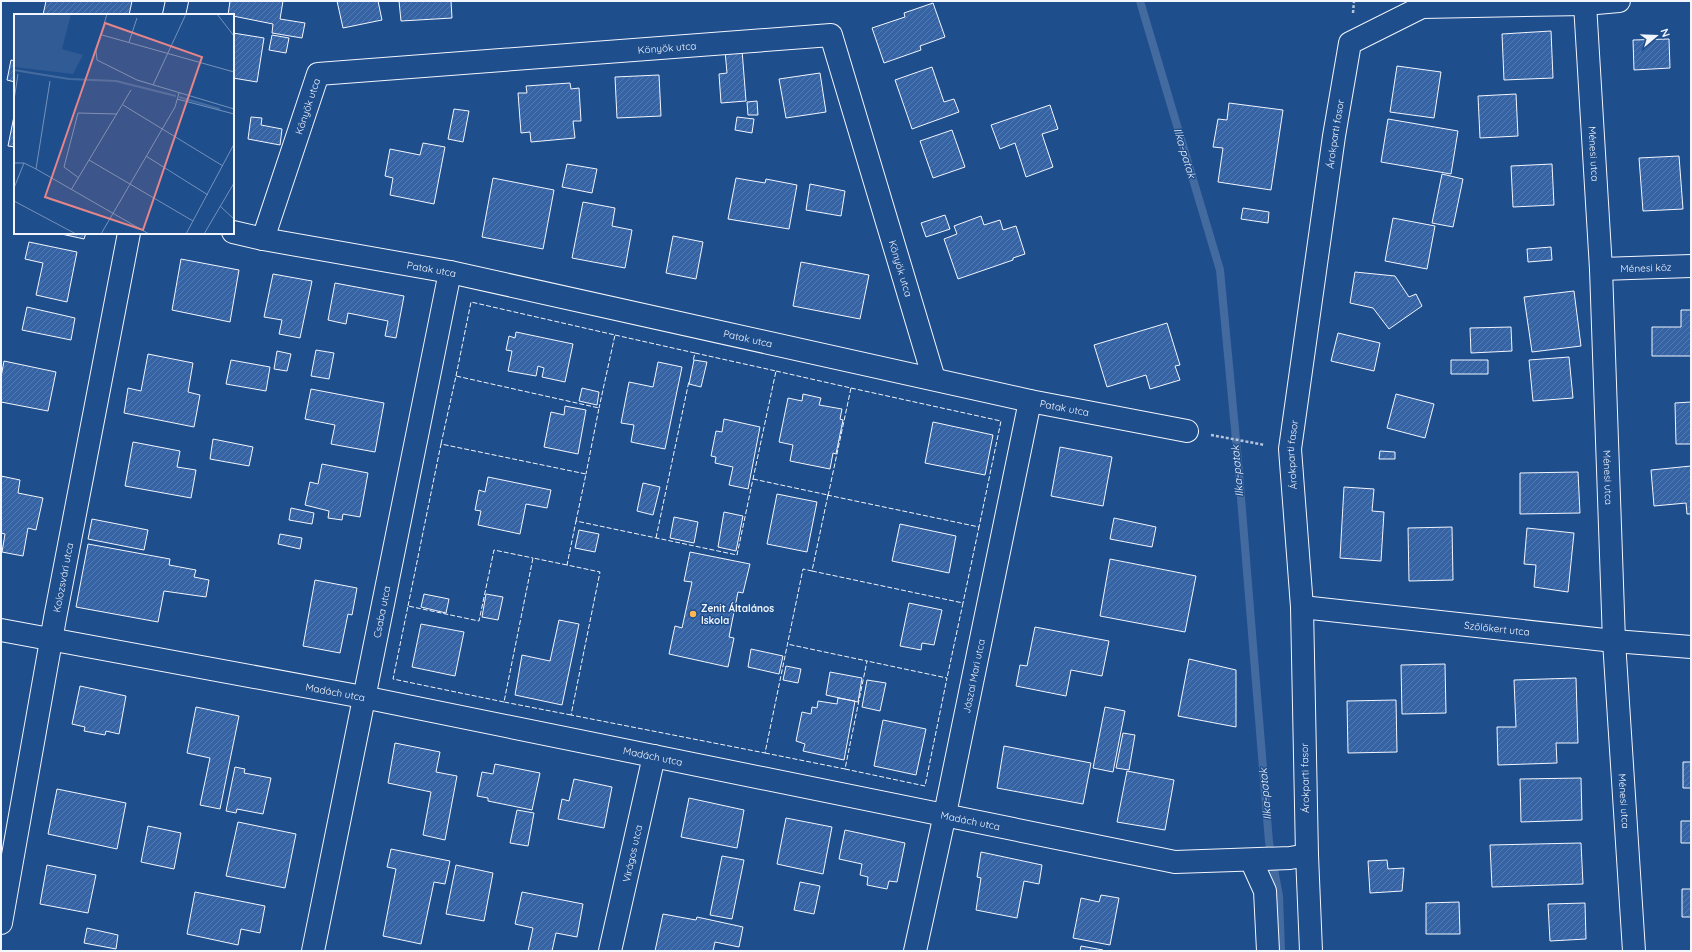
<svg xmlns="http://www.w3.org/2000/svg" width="1692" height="952" font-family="Quicksand,sans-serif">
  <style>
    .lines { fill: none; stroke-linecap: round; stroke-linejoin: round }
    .stream { stroke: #446ba0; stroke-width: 8 }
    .building { fill: url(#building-hatch); stroke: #f2f6ff }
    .minor-casing { stroke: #f2f6ff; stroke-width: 24 }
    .path { stroke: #b3c4dc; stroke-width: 2.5; stroke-dasharray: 3 2; stroke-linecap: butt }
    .minor { stroke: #1f4e8c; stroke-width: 22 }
    .fence { stroke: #f2f6ff; stroke-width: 1; stroke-dasharray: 5 2; stroke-linecap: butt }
    .poi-dot { fill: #ffb74d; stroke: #1f4e8c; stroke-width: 1.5 }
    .labels { text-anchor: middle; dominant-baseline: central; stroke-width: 3; stroke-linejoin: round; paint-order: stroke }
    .street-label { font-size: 10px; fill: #f2f6ff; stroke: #1f4e8c }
    .poi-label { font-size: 10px; font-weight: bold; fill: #f2f6ff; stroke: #1f4e8c; text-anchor: start }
    .water-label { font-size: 11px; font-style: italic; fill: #f2f6ff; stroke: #1f4e8c }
    .inset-river { fill: none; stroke: #446ba0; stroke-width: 2 }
    .inset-road { fill: none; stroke: #7391ba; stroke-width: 1 }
    .view { fill: #e38589; fill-opacity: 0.15; stroke: #e38589; stroke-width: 2 }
    .inset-edge { fill: none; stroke: #f2f6ff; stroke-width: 2 }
  </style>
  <defs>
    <pattern id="building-hatch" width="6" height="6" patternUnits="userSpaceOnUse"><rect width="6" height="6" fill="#3563a3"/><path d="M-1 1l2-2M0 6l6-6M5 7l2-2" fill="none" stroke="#537ab1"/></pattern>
  </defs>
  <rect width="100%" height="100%" fill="#1f4e8c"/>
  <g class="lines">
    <path class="stream" d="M1140,1l80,269 18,191 31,381 10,54 2,55"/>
  </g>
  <path class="building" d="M46,1h86l-3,14h-86z
    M230,1h53l-3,18 25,4 -3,15 -30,-5 1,-9 -45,-9z
    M337,1h41l4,19 -39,8z
    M399,1h52l1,17 -51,3z
    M933,3l12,34 -25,9 1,4 -37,13 -12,-35 33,-11 -1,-4z
    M1551,31l2,47 -49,2 -2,-46z
    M233,33l31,5 -7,44 -24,-4z
    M272,35l17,3 -3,15 -17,-3z
    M1669,39l1,29 -36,2 -1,-30z
    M742,50l4,51 -25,2 -2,-29 8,-1 -2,-22z
    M11,60l4,1v21l-8,-2z
    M1397,66l44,6 -7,46 -44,-6z
    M932,67l12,35 10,-3 5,13 -47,17 -17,-49z
    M820,73l6,39 -40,6 -7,-39z
    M659,75l2,41 -44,2 -2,-41z
    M570,83l1,6 8,-1 2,33h-8l2,17 -44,4 -1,-10 -9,1 -3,-40h9l-1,-7z
    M1516,94l2,42 -38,2 -2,-42z
    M757,101l1,14h-10l-1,-13z
    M1229,103l54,7 -12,80 -53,-8 5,-34 -10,-1 5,-28 9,1z
    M1050,105l8,24 -16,5 11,33 -27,10 -11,-34 -15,6 -9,-24z
    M454,109l15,2 -6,31 -15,-3z
    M14,116l1,1v30l-7,-1z
    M251,117l11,1 -1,7 21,4 -2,16 -32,-6z
    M737,117l17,2 -2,14 -17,-3z
    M1388,119l70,12 -7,43 -70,-12z
    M952,130l13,37 -32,11 -13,-37z
    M423,143l22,4 -11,57 -44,-9 3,-17 -8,-2 5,-27 30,6z
    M1679,156l4,53 -40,2 -4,-53z
    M567,164l30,5 -5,24 -30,-6z
    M1552,164l2,41 -41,2 -2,-41z
    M1442,174l21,5 -10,48 -21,-4z
    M493,178l61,12 -11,59 -61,-12z
    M736,178l29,5 1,-4 31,6 -8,44 -61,-10z
    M810,184l35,7 -4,25 -35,-6z
    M583,202l32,6 -3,18 20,4 -7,38 -53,-10z
    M1243,208l26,4 -1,11 -27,-4z
    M945,215l5,14 -24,8 -5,-14z
    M981,216l3,9 16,-5 3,10 13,-4 9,28 -12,4v2l-55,19 -14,-40 13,-5 -3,-8z
    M1393,218l42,8 -8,43 -42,-8z
    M57,233h29l-2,6z
    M673,236l30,6 -7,37 -30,-6z
    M29,242l48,10 -10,50 -31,-7 7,-32 -18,-4z
    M1551,247l1,13 -24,2 -1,-13z
    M181,259l58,11 -9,52 -58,-12z
    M801,262l68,13 -9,44 -67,-13z
    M1355,272l40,4 14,21 7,-3 6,12 -33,23 -16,-21 -23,-5z
    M273,274l39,7 -12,57 -21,-4 3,-14 -18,-3z
    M335,283l69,13 -8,42 -11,-2 3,-15 -40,-8 -2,11 -18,-4z
    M1574,291l7,55 -49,6 -8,-55z
    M27,307l48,11 -4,22 -49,-10z
    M1681,310h10v46h-39v-29h29z
    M1167,323l13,42 -5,1 5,14 -30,9 -4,-14 -39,12 -13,-42z
    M1511,327l1,24 -41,2 -1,-25z
    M516,332l57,12 -8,38 -23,-5 2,-9 -6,-2 -2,10 -28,-5 4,-20 -6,-1 3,-14 6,2z
    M1338,333l42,10 -6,28 -43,-10z
    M316,350l18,3 -5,26 -18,-3z
    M277,351l14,3 -4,17 -13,-2z
    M148,354l45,9 -5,29 12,3 -6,32 -70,-14 4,-25 13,3z
    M1569,357l4,41 -40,3 -4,-41z
    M231,360l39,7 -4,24 -40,-7z
    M694,360l13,2 -6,25 -12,-3z
    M1451,360h37v14h-37z
    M4,361l52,11 -8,39 -47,-9v-25z
    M658,362l24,5 -17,82 -34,-7 3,-17 -13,-2 8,-41 24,5z
    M582,388l17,4 -2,13 -18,-4z
    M311,389l73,14 -9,49 -44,-8 4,-19 -30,-6z
    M803,394l18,4 -2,7 23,4 -2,10 3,1 -7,34 -3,-1 -3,16 -40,-8 3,-16 -14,-3 9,-44 14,3z
    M1396,394l38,10 -9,34 -38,-10z
    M1691,402v42h-15l-1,-41z
    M565,406l21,4 -8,44 -34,-7 7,-35 13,3z
    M724,419l36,8 -12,62 -19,-4 4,-18 -18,-4 1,-6 -5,-1 5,-25 6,1z
    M933,422l60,13 -8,40 -60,-12z
    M213,439l40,8 -4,19 -39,-7z
    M133,442l47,9 -3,16 19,3 -5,28 -66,-12z
    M1060,447l52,10 -9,49 -52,-10z
    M1380,451l15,1v7h-16z
    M322,464l46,9 -8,44 -17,-3 -1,6 -14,-2 1,-7 -24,-6 5,-23 8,2z
    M1691,466v48h-4l-1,-11 -32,3 -3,-36z
    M1578,472l2,41 -60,1v-41z
    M1,476l19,4 -2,13 25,5 -7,32 -8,-2 -5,28 -21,-4 3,-18 -4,-1z
    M488,477l63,13 -4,18 -21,-4 -6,30 -42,-9 3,-14 -6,-1 4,-20 6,2z
    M643,483l17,4 -7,28 -16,-4z
    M1344,487l30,2 -2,22 12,1 -3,49 -41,-3z
    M777,494l40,8 -10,50 -40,-8z
    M291,508l23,5 -2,11 -23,-4z
    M724,512l19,4 -7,35 -18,-4z
    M674,517l24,5 -4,21 -24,-5z
    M1114,518l42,9 -4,20 -42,-8z
    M92,519l56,11 -4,20 -56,-11z
    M900,524l56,12 -7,37 -57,-12z
    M1452,527l1,53 -44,1 -1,-53z
    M1527,528l47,5 -6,59 -34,-5 2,-22 -12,-1z
    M579,530l20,4 -4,18 -20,-4z
    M280,534l22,4 -2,11 -22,-5z
    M88,544l82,15 -1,6 27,5 -2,7 15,3 -3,17 -42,-6 -6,31 -82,-15z
    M690,552l60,12 -7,29 -5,-1 -9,45 5,1 -6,29 -59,-13 6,-28 7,2 10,-46 -8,-1z
    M1110,559l86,17 -11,56 -85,-16z
    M315,580l42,8 -5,27 -4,-1 -8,39 -37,-7z
    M424,594l25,5 -3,14 -25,-6z
    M486,594l17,3 -5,23 -16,-3z
    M909,603l33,7 -8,35 -12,-2 -1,7 -21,-4z
    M559,620l20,4 -17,81 -47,-10 7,-40 28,6z
    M421,624l43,8 -9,44 -43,-9z
    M1035,627l74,14 -7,35 -31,-6 -5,26 -50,-10 4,-21 7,1z
    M751,649l32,7 -4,18 -31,-7z
    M1189,659l47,11v57l-58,-11z
    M1445,664l1,49 -44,1 -1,-49z
    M786,666l15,3 -3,14 -15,-3z
    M830,672l32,6 -4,24 -32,-7z
    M1576,678l2,65h-22l1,20 -59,2 -1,-38h19l-2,-47z
    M867,680l19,3 -6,28 -18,-4z
    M80,686l46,10 -7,38 -13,-3 -1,4 -21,-4 1,-4 -13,-3z
    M838,698l17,3 -11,59 -41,-9 2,-7 -9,-3 6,-29 9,2 1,-7 5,1 1,-7 19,3z
    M1396,700l1,52 -49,1 -1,-52z
    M196,707l43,9 -19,93 -20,-4 10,-47 -23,-5z
    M1105,707l20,4 -12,61 -20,-4z
    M883,720l43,9 -10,46 -42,-9z
    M1123,733l12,2 -6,35 -13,-2z
    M395,743l45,9 -4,20 21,4 -12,64 -22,-5 8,-43 -43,-9z
    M1004,746l87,17 -8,41 -86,-16z
    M1683,762h8v26h-8z
    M495,764l45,9 -8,37 -44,-9v-3l-11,-2 5,-24 11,2z
    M235,767l10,2 -1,4 27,5 -8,36 -26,-5 -1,4 -10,-2z
    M1127,771l47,9 -9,50 -48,-8z
    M1581,778l1,42 -61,2 -1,-43z
    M574,779l38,8 -8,41 -46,-9 4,-20 7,2z
    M57,789l69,14 -9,46 -69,-15z
    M689,798l55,12 -7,38 -56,-11z
    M517,810l17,3 -6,33 -18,-3z
    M786,818l46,9 -9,47 -46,-10z
    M1681,821h10v22h-10z
    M238,822l58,12 -11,54 -59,-12z
    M148,826l33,7 -7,36 -33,-7z
    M845,830l60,13 -8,39 -8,-1 -2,8 -20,-4 1,-8 -8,-2 2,-11 -23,-5z
    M1581,843l2,41 -91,3 -2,-42z
    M391,849l59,12 -5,23 -11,-2 -13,62 -38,-8 13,-67 -9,-2z
    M981,852l61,13 -3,19 -15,-3 -7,37 -41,-8 5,-32 -4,-1z
    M722,856l22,4 -12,59 -22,-4z
    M1387,860l1,9 16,-1 -2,23 -32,2 -2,-32z
    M47,865l49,10 -8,38 -48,-9z
    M456,865l37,8 -9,48 -38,-7z
    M800,882l20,4 -6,28 -20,-4z
    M1682,889h9v28h-9z
    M195,892l70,14 -5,27 -19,-4 -3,16 -51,-11z
    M522,892l61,12 -6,33 -21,-4 -4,18h-24l5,-23 -18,-4z
    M1101,895l18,3 -9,47 -37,-7 8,-40 18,4z
    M1459,902l1,32h-34v-31z
    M1585,903l1,36 -36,2 -2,-37z
    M663,914l33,6 1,-3 46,10 -4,20 -24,-5 -2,9h-58z
    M87,928l31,7 -2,14 -32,-6z
    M1081,946l22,4v1h-23z"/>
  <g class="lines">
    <g class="minor-casing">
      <g id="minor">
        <path id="s1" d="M1585,4l16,265 13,372 20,310"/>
        <path d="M174,15l3,-14"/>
        <path id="s2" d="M233,232l30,7 187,33 580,129 157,30"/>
        <path id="s3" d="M263,239l55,-165 513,-39 103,344"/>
        <path id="s4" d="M1601,269l90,-3"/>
        <path id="s5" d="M1302,607l312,34 77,6"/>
        <path id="s6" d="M1,630l362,67 812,165 115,-4 17,-3"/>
        <path d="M1251,860l14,31 3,60"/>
        <path id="s7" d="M1,923l54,-305 74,-385"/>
        <path id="s8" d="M313,951l137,-679"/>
        <path id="s9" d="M610,951l44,-195"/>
        <path id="s10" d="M915,951l30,-137 85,-413"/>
        <path id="s11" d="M1311,951l-4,-96 -5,-248 -12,-158 44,-313 16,-93 72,-36 163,-3 34,-3"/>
      </g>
    </g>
    <path class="path" d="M1353,13l1,-12
      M1211,435l54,10"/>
    <use href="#minor" class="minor"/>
    <path class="fence" d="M615,335l80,18 -2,8
      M695,353l81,18 -23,108
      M776,371l75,17 -23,108
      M456,376l15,-74 144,33 -16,73
      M851,388l150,33 -22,106
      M441,444l15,-68 143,32 -13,66
      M753,479l75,16 -16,76 -9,-2 -38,184 -194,-38 29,-143 -33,-7 9,-44 161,34z
      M827,495l152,32 -16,76
      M656,538l33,-157
      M567,565l-34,-7 -29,144 67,13
      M812,571l151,32 -16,75
      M408,606l33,-162 145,30 -10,47
      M504,702l-111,-23 15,-73 71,15 15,-71 39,8
      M765,753l80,16 22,-108 -80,-17
      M845,769l80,17 22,-108 -80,-17"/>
  </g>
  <circle class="poi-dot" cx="693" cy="614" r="4"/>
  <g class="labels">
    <g class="street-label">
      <text stroke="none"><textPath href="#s3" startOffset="524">Könyök utca</textPath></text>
      <text stroke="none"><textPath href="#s3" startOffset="140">Könyök utca</textPath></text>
      <text stroke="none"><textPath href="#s11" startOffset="821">Árokparti fasor</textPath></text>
      <text stroke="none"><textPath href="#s1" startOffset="150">Ménesi utca</textPath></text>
      <text stroke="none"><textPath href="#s3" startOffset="932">Könyök utca</textPath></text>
      <text stroke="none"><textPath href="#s4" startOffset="45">Ménesi köz</textPath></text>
      <text stroke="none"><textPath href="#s2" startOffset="202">Patak utca</textPath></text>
      <text stroke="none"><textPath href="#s2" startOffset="526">Patak utca</textPath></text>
      <text stroke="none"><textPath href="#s2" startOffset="850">Patak utca</textPath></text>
      <text stroke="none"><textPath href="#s11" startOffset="497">Árokparti fasor</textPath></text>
      <text stroke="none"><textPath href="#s1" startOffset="474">Ménesi utca</textPath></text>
      <text stroke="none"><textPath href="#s7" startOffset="351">Kolozsvári utca</textPath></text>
      <text stroke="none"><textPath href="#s8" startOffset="346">Csaba utca</textPath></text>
      <text stroke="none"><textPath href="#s5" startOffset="196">Szőlőkert utca</textPath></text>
      <text stroke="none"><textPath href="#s10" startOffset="281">Jászai Mari utca</textPath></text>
      <text stroke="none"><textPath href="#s6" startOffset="340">Madách utca</textPath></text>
      <text stroke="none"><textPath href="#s6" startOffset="664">Madách utca</textPath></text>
      <text transform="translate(1305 778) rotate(-91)">Árokparti fasor</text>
      <text stroke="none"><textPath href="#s1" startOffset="798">Ménesi utca</textPath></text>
      <text stroke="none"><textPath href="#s6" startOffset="988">Madách utca</textPath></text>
      <text stroke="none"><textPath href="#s9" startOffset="100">Virágos utca</textPath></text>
    </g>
    <g class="poi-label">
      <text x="701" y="608">Zenit Általános<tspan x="701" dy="12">Iskola</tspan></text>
    </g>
    <g class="water-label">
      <text transform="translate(1185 153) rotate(73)">Ilka-patak</text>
      <text transform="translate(1237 471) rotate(-95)">Ilka-patak</text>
      <text transform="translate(1265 794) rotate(-95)">Ilka-patak</text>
    </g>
  </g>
  <g transform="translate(14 14)">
    <rect width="220" height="220" fill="#1f4e8c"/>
    <path d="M0,0h57l-9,35 21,6 -10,19 -59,-7z" fill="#305b95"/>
    <path class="inset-river" d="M0,56l55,9 47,2 60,15M165,83l41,12"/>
    <path class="inset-road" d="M93,0l-11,37 1,9 40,20 97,29M203,0l17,22M88,21l132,37M115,28l8,-24M139,71l33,-71M163,85l57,15M0,86l4,-26M109,91l100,61M132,142l62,39M75,146l104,61M0,149h10l12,6 113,65M22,155l14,-88M65,164l-15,-11 14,-54 39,1M0,174l10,-25M57,176l60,-100M0,187l62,33M206,192l14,13M87,220l74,-127 4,-14M172,220l48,-90M190,220l30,-51"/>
    <path class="view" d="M91,9l97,34 -59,173 -98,-33z"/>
    <rect width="220" height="220" class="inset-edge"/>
  </g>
  <rect width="1692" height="952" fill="none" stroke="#f2f6ff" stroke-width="4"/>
  <g transform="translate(1656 36) rotate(71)" stroke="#1f4e8c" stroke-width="3" paint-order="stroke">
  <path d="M0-3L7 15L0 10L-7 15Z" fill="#f2f6ff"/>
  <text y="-6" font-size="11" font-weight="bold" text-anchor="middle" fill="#f2f6ff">N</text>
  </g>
</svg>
